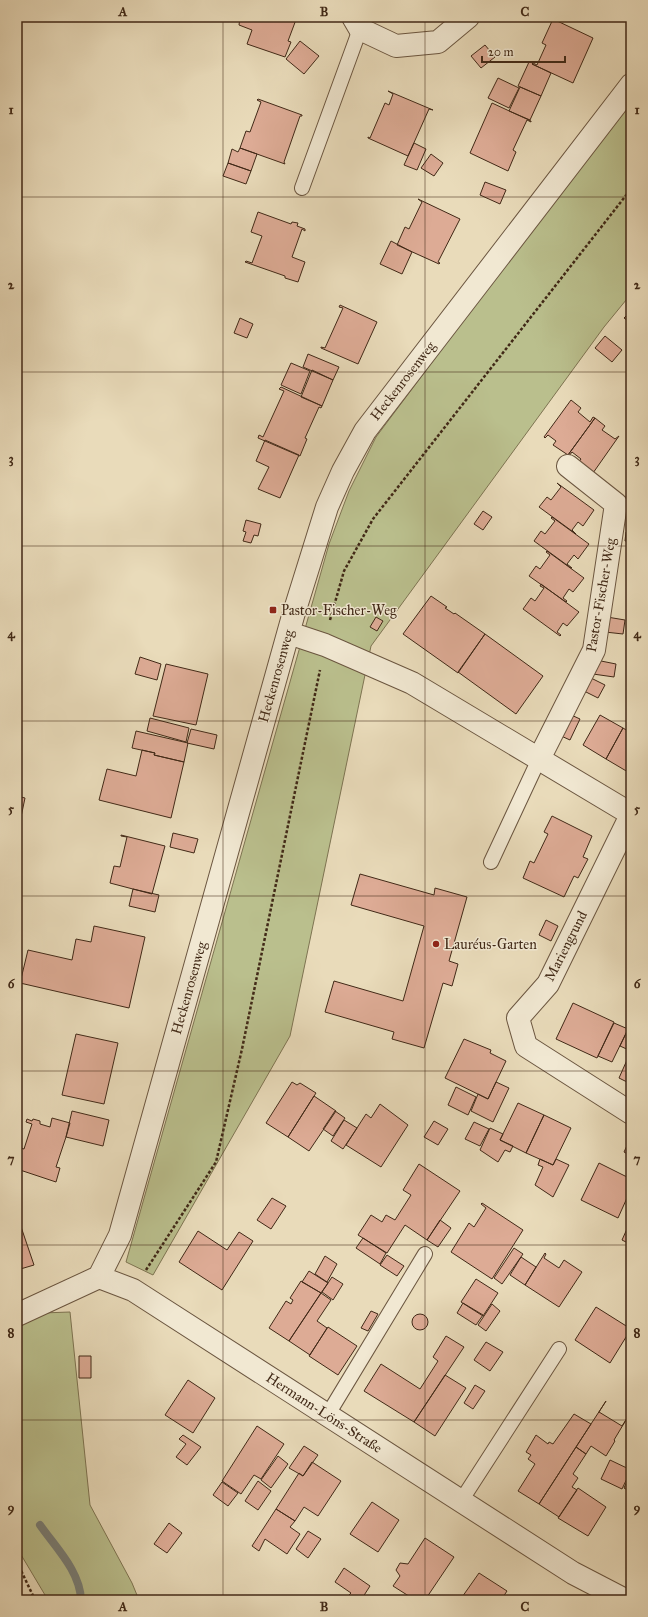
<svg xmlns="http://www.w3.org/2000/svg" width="648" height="1617" font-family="'IM FELL Great Primer',serif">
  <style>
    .green { fill: #babf8d; stroke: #7e7452 }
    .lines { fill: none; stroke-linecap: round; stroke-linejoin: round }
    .stream { stroke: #787f79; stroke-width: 8 }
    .building { fill: #ddab95; stroke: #412917 }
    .service-casing { stroke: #6b5640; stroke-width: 16 }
    .minor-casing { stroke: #6b5640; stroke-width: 24 }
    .path { stroke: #412917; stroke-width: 2.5; stroke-dasharray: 3 2; stroke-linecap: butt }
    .service { stroke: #f1e8d2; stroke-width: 14 }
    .minor { stroke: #f1e8d2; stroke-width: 22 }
    .grid { fill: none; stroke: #412917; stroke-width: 1; stroke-opacity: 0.55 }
    .poi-dot { fill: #8f2418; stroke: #f1e8d2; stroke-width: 1.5 }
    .labels { text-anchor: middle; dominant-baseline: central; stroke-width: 3; stroke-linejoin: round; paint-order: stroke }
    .street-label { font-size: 14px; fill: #412917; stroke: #f1e8d2 }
    .poi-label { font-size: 14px; fill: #412917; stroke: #f1e8d2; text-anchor: start }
    .neatline { fill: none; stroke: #412917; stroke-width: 1.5 }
    .grid-label { font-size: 13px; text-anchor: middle; font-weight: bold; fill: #412917 }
  </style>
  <rect width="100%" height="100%" fill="#e9dbba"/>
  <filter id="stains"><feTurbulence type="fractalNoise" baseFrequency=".005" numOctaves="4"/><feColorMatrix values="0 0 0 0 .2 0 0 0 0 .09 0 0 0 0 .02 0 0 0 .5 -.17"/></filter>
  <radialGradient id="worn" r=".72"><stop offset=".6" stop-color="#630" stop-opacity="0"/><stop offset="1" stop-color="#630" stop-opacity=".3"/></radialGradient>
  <path class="green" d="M631,97v197l-27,33 -233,319 -81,390 -137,239 -27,-13 203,-718 20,-53 27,-54z
    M70,1312l20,193 42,78 7,17h-91l-31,-52v-224l25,-11z"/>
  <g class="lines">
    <path class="stream" d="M40,1525c16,23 40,46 41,75"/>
  </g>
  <path class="building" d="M240,17h57l-9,24 3,1 -6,15 -38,-13 5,-14 -13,-5z
    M553,19l40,19 -20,45 -41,-19 1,-1 4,2 9,-20 -4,-2z
    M300,41l19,15 -15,18 -18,-15z
    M485,45l10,12 -14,11 -10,-12z
    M529,62l4,1 -1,1 19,9 -10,23 -23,-10z
    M498,78l21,10 -10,20 -21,-10z
    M520,87l21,9 -11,24 -21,-9z
    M388,91l45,19 -4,-1 -21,47 -40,-18v-1l2,1 15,-35 4,2 4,-11z
    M258,99l44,16v1h-2l-16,46 1,2 -45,-16 6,-17 4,1 11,-30 -4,-2z
    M492,103l39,18v1l-4,-2 -14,30 3,2 -8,19 -38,-18z
    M414,143l12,6 -9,21 -13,-5z
    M240,148l17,6 -6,17 -23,-8 4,-14 6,3z
    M431,154l12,9 -9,13 -13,-8z
    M228,163l23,8 -5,13 -23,-8z
    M485,182l21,8 -6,14 -20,-9z
    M418,199l42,20 -22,43 2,1 -1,1 -42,-19 8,-18 4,2 13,-27z
    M258,212l33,12 1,-2 6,1 -1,3 8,3v2l-3,-2 -10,28 13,5 -7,20 -13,-4v-2l-40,-14 1,-1 6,2 10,-27 -11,-4z
    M391,241l21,11 -10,22 -22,-10z
    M340,305l37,17 -19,42 -37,-16v-1l4,1 18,-40 -4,-1z
    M631,311v12l-7,-5z
    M240,318l13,6 -6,14 -13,-5z
    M605,336l17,14 -10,12 -17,-14z
    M308,354l31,13 -6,13 -30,-13z
    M291,363l19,8 -9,23 -20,-9z
    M312,370l21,10 -11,26 -21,-9z
    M281,387l41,19 -1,2 -2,-1 -14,31 2,1 -7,17 -42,-18 1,-3 4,2 21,-46 -5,-2z
    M571,400l10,8 -3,4 12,10 3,-5 2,1 -27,37 -15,-10 3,-4 -8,-6 -3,3 -1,-1z
    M595,418l10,8 -3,4 13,9 4,-3 -26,37 -15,-10 3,-4 -9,-7 -3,4 -1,-1z
    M265,440l34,15 -19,43 -22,-9 11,-22 -13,-6z
    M557,483l37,27 -11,16 -5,-4 -6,8 4,4 -37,-27 8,-10 4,3 10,-13z
    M624,497l7,1v10l-8,-1z
    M483,511l9,6 -9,13 -9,-6z
    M552,517l37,27 -11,15 -4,-4 -7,9 5,4h-1l-37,-27 7,-10 4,3 10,-13 -4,-3z
    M246,520l15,4 -3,12 -4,-1 -3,8 -8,-2 3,-9 -3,-1z
    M626,532l5,1v8h-6z
    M547,551l37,27 -11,14 -4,-3 -6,9 4,3 -1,1 -37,-26 7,-10 4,3 10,-14 -4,-3z
    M541,584l38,28 -12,14 -4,-3 -6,9 4,3 -1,1 -37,-27 8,-11 4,3 9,-13 -4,-2z
    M431,596l16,11 -2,1 9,6 1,-1 30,21 -27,39 -55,-39z
    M376,617l7,4 -6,10 -7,-4z
    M607,617l18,3 -2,14 -18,-2z
    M485,634l58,42 -27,38 -58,-42z
    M140,657l21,7 -4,16 -22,-6z
    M596,660l20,4 -2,13 -21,-3z
    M166,664l42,10 -12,51 -43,-9z
    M589,677l16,8 -7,13 -16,-8z
    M569,714l11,5 -10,21 -11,-5z
    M600,715l23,13 -17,31 -23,-14z
    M150,718l39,10 -3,14 -39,-11z
    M623,728l8,5v33l-3,6 -22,-13z
    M191,729l26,6 -3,14 -27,-6z
    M136,731l52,12 -4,19 -30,-7 1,-2 -23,-5z
    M142,750l13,3 -1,2 30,7 -13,56 -72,-18 8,-31 29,7z
    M17,796l8,2 -4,19 -4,-1z
    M552,816l40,20 -9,21 5,2 -10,19 -4,-2 -10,21 -41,-19 7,-17 4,2 14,-29 -4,-2z
    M173,833l25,6 -4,14 -24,-6z
    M121,835l44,11 -13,48 -42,-11 4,-17 6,1 7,-30 -6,-1z
    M360,874l74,21 1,-7 32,9 -18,64 9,3 -6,22 -9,-3 -19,65 -32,-9 2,-7 -69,-20 9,-31 69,20 21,-75 -73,-21z
    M133,889l26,6 -4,17 -26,-6z
    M546,920l12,6 -7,15 -12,-6z
    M94,926l51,11 -16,71 -109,-25 8,-33 44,10 4,-21 15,3z
    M573,1003l41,19 -17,36 -41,-19z
    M614,1023l14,6 -16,33 -14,-6z
    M631,1023v28l-11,-5z
    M76,1034l42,9 -14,61 -42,-9z
    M464,1039l27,11 -1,3 16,8 -18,38 -43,-21z
    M631,1051v33l-12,-6z
    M292,1082l5,3 3,-2 16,10 -28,44 -22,-14z
    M496,1082l13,6 -16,34 -22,-11 7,-17 10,5z
    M456,1087l20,10 -8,18 -20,-10z
    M314,1096l22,15 -27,40 -21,-14z
    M518,1103l26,12 -18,38 -26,-13z
    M380,1104l28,21 -27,42 -35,-22 20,-31 5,4z
    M72,1111l37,9 -6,26 -37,-9z
    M335,1111l10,7 -12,18 -10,-7z
    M544,1115l27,13 -18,37 -27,-12z
    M52,1118l18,5 -4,14 -10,30 4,1 -4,14 -39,-13v-22l7,2 8,-25 -6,-2 1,-3 5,2 1,-2 7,2v3l10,3z
    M344,1120l13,8 -14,21 -12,-8z
    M434,1121l14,8 -10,16 -14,-8z
    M474,1122l15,7 -9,17 -15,-7z
    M490,1128l13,6 -3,6 13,6 -3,6 -5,-2 -7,12 -18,-12z
    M631,1137v19l-7,-4z
    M540,1159l13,6 3,-6 13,6 -16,32 -18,-12 8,-18 -5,-2z
    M599,1163l32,16v10l-13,29 -37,-18z
    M419,1164l41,27 -33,49 -22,-15 -18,28 -29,-18 13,-20 11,7 4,-7 9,5 16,-25 -8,-5z
    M272,1198l14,8 -15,23 -14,-9z
    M482,1203l41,27 -31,49 -41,-27 18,-29 5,4 12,-19 -5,-4z
    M17,1215l17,50 -17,5z
    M440,1220l11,8 -13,19 -11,-7z
    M631,1220v23l-1,1 -8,-4z
    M198,1231l29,19 12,-18 14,9 -31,49 -43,-28z
    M363,1238l23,15 -6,11 -24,-16z
    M514,1248l9,6 -21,30 -8,-6z
    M545,1253l1,1 -2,4 15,10 5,-8 18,12 -23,35 -34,-22z
    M387,1255l17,11 -7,10 -17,-11z
    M325,1256l12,8 -10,18 -12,-8z
    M521,1257l15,10 -11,18 -15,-10z
    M309,1271l19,12 -7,10 -19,-11z
    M332,1277l11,7 -10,16 -11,-8z
    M476,1279l22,14 -15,23 -22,-14z
    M301,1281l20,12 -32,48 -20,-13 17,-27 5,3 2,-4 -3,-2z
    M321,1293l10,7 -14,21 10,7 -17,27 -21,-14z
    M463,1303l20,12 -7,10 -19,-12z
    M492,1304l8,7 -14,20 -8,-6z
    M596,1307l35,22 -21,34 -35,-23z
    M371,1311l7,3 -10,17 -7,-3z
    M412 1322a8 8 0 1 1 16 0a8 8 0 1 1-16 0Z
    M328,1327l29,19 -19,29 -29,-19z
    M446,1336l18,11 -50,75 -50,-31 17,-27 39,25 18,-28 -5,-4z
    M486,1342l17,10 -13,19 -16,-11z
    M79,1356h12v22h-12z
    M445,1375l21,13 -31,48 -21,-14z
    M188,1380l27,18 -22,35 -28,-18z
    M475,1385l10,6 -12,18 -9,-6z
    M606,1401l-7,11 23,14 7,-11 -15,25 1,1 -9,15 -15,-10 -5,8 -10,-7z
    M574,1414l17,10 -52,80 -21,-13 17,-27 -7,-5 3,-4 -5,-3 10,-17 12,9 1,-2 4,2z
    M257,1426l27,18 -23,35 -7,-4 -13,19 -19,-13z
    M183,1435l18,12 -14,18 -11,-8 10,-13 -7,-5z
    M304,1446l14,9 -15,21 -14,-8z
    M576,1447l10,7 -13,20 5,4 -6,9 5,3 -18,27 -20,-13z
    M278,1456l10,8 -17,24 -10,-8z
    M610,1460l21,10 -9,19 -21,-10z
    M312,1462l29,19 -23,35 -14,-9 -9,14 -19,-12 23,-36 4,3z
    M631,1472v20l-7,-4z
    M258,1481l13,10 -13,19 -13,-9z
    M222,1482l16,11 -10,13 -15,-11z
    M578,1488l28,19 -18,29 -30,-18z
    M372,1502l27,18 -21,32 -28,-18z
    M276,1509l19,12 -5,6 10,7 -13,20 -22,-15 -6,12 -7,-5z
    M169,1523l13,10 -15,20 -13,-9z
    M308,1531l13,8 -13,19 -12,-9z
    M425,1538l29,19 -29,43h-10l-22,-14 7,-10 -4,-6 4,-7 8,1z
    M344,1568l26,18 -9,14h-9l-5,-3 4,-4 -16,-11z
    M479,1573l28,18 -6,9h-41z"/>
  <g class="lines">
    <g class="service-casing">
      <path id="service" d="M302,188l58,-159
        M491,862l48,-103
        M327,1416l98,-162
        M461,1501l98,-152"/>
    </g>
    <g class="minor-casing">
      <path id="minor" d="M353,17l7,12 36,17 42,-4 30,-25
        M289,633l36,12 87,38 219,131
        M539,759l55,-109 22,-146 -48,-38
        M631,815l-83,169 -30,34 8,28 105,67
        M99,1277l21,-42 173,-619 34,-109 16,-36 22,-40 266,-346
        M17,1315l82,-38 34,13 440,283 52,27"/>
    </g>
    <path class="path" d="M330,620l14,-49 29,-52 258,-330
      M146,1270l70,-108 26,-113 78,-379
      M17,1562l18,38"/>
    <use href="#service" class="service"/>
    <use href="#minor" class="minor"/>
  </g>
  <path class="grid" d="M223,17v1583M425,17v1583M17,197h614M17,372h614M17,546h614M17,721h614M17,896h614M17,1071h614M17,1245h614M17,1420h614"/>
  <g class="poi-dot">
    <rect x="269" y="606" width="8" height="8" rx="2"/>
    <circle cx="436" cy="944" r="4"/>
  </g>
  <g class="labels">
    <g class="street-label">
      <text transform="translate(403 381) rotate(-52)">Heckenrosenweg</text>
      <text transform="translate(601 595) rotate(-80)">Pastor-Fischer-Weg</text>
      <text transform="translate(276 676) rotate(-74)">Heckenrosenweg</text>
      <text transform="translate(566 946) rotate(-63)">Mariengrund</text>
      <text transform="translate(189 988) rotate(-74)">Heckenrosenweg</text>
      <text transform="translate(324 1413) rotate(33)">Hermann-Löns-Straße</text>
    </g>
    <g class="poi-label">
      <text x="281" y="610">Pastor-Fischer-Weg</text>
      <text x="444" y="944">Lauréus-Garten</text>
    </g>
  </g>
  <rect width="648" height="1617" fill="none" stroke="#e9dbba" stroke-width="44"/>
  <path d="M482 56v6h83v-6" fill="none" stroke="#412917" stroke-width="2"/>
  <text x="488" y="56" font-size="12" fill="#412917" stroke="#f1e8d2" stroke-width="3" paint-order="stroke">20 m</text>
  <rect x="22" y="22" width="604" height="1573" class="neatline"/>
  <g class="grid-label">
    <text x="123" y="16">A</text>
    <text x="324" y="16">B</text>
    <text x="525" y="16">C</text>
    <text x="11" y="114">1</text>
    <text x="637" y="114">1</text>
    <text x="11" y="289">2</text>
    <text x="637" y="289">2</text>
    <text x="11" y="463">3</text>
    <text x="637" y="463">3</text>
    <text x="11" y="638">4</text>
    <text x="637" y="638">4</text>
    <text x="11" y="813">5</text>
    <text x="637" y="813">5</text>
    <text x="11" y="988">6</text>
    <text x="637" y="988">6</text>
    <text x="11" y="1163">7</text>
    <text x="637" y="1163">7</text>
    <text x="11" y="1337">8</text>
    <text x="637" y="1337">8</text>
    <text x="11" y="1512">9</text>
    <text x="637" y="1512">9</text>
    <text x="123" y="1611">A</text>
    <text x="324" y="1611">B</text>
    <text x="525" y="1611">C</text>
  </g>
  <rect width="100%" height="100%" filter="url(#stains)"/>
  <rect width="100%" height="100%" fill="url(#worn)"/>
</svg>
